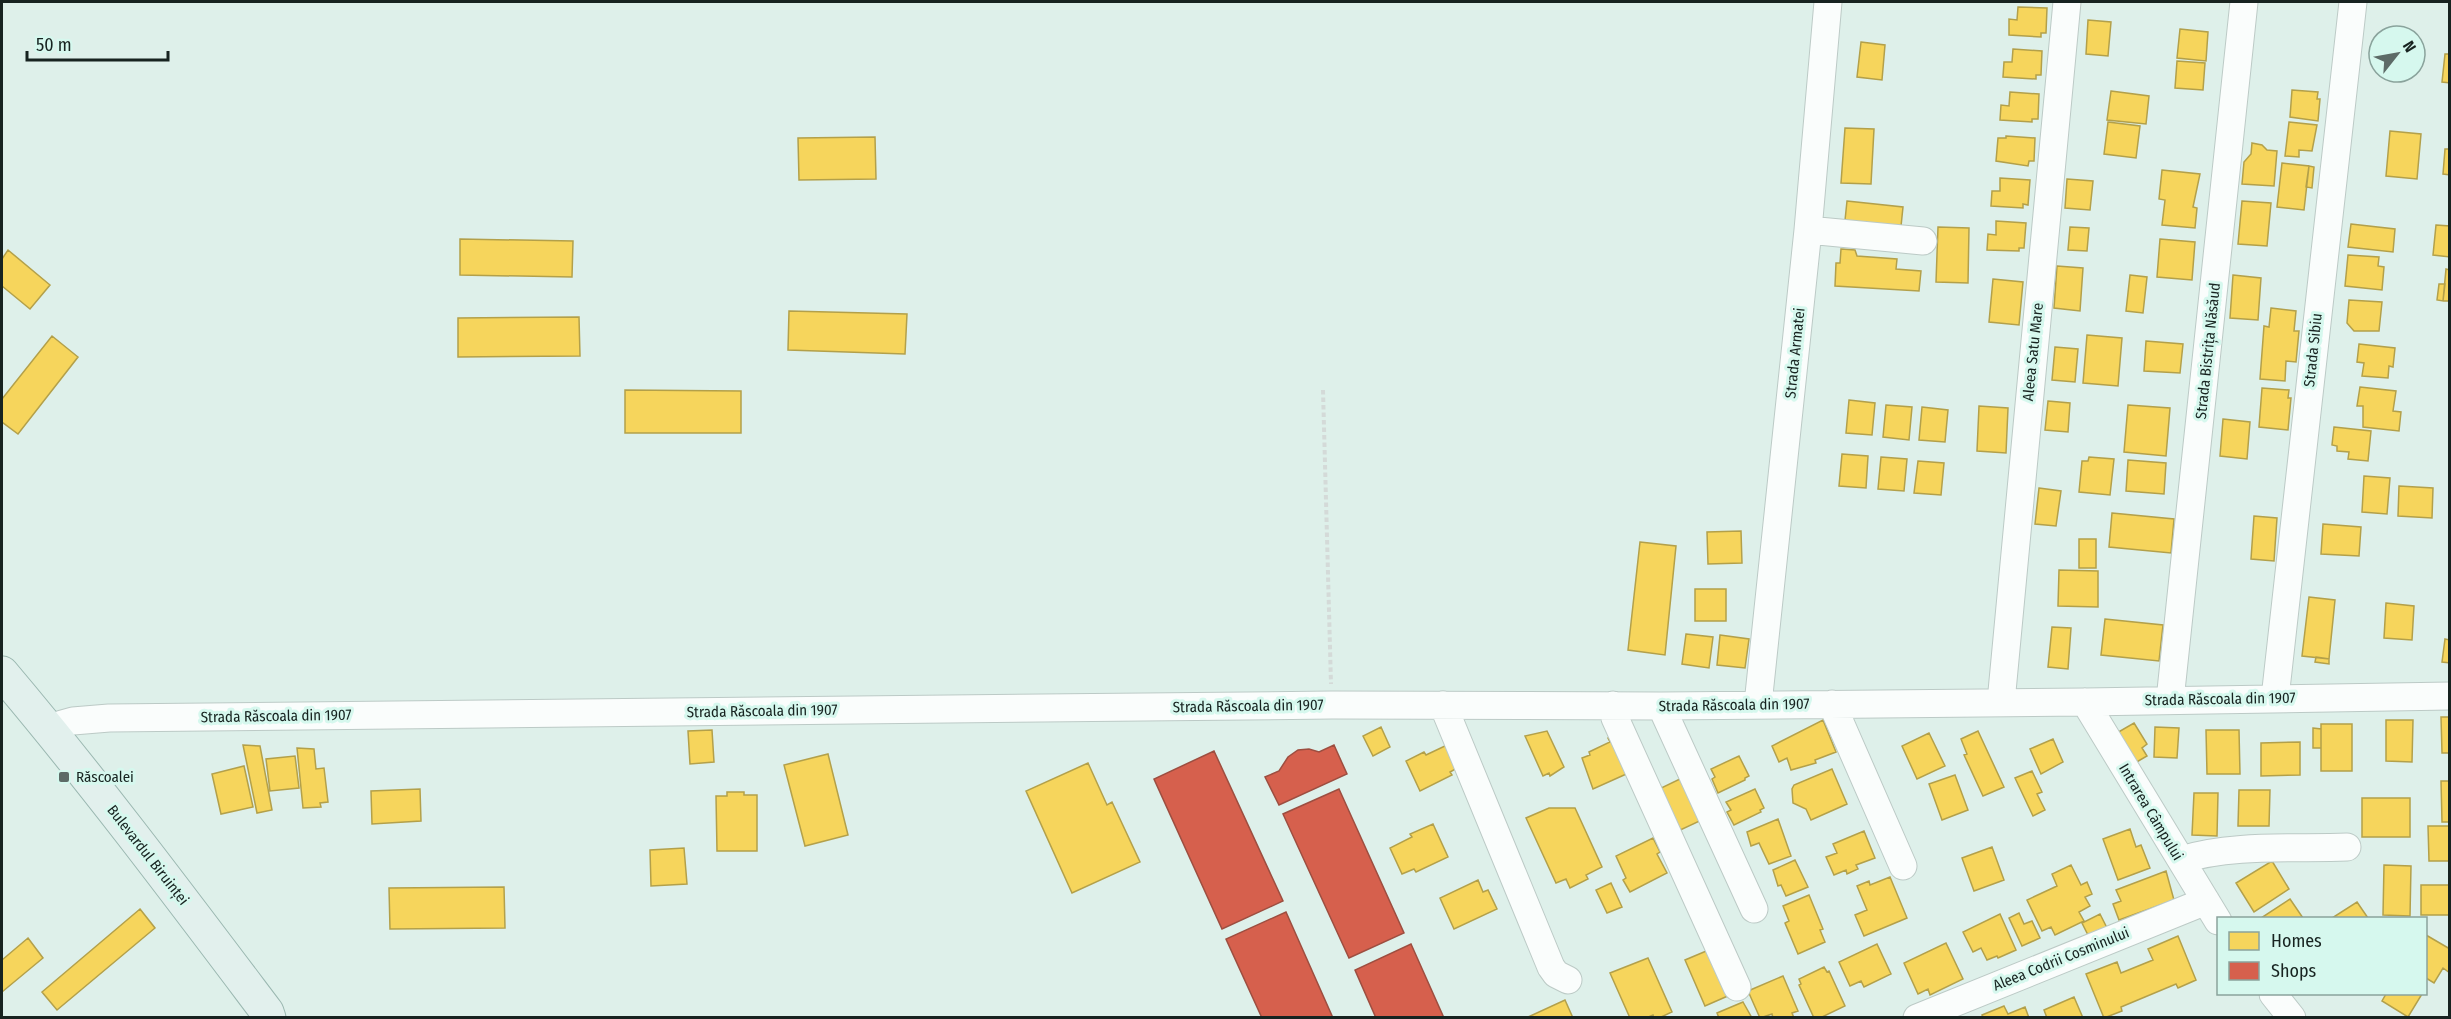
<svg xmlns="http://www.w3.org/2000/svg" width="2451" height="1019" font-family="'Fira Sans Condensed',sans-serif">
  <style>
    .homes { fill: #f6d55c; stroke: #b3a04a; stroke-width: 1.5 }
    .shops { fill: #d6604d; stroke: #9d4e40; stroke-width: 1.5 }
    .lines { fill: none; stroke-linecap: round; stroke-linejoin: round }
    .minor-casing { stroke: #bccac6; stroke-width: 29 }
    .major-casing { stroke: #9ab7b0; stroke-width: 35 }
    .path { stroke: #d4dad8; stroke-width: 4; stroke-dasharray: 4.5 3; stroke-linecap: butt }
    .minor { stroke: #fafdfc; stroke-width: 27 }
    .major { stroke: #e2f0ed; stroke-width: 33 }
    .poi-dot { fill: #5d6b67; stroke: #d6f8ee; stroke-width: 2 }
    .labels { text-anchor: middle; dominant-baseline: central; stroke-width: 6; stroke-linejoin: round; paint-order: stroke }
    .street-label { font-size: 15px; fill: #172320; stroke: #d6f8ee }
    .poi-label { font-size: 15px; fill: #172320; stroke: #d6f8ee; text-anchor: start }
  </style>
  <rect width="100%" height="100%" fill="#def0ea"/>
  <path class="homes" d="M2018,7l29,1 -1,25h-5v4l-32,-2v-16l8,1z
    M2088,20l23,2 -3,34 -22,-2z
    M2180,29l28,3 -2,29 -29,-3z
    M1861,42l24,3 -3,35 -25,-3z
    M2013,49l29,2 -1,24h-5v4l-33,-2 1,-15h8z
    M2445,54h5v29l-8,-1z
    M2177,61l28,2 -2,27 -28,-2z
    M2292,90l26,2 -1,7h3l-2,22 -28,-4z
    M2111,91l38,5 -3,28 -39,-4z
    M2010,92l29,2 -1,25h-6v3l-32,-2 1,-15 8,1z
    M2108,122l32,4 -4,32 -32,-4z
    M2289,122l28,3 -5,26 -13,-1v7l-14,-1z
    M1845,128l29,1 -3,55 -30,-1z
    M2390,131l31,3 -4,45 -31,-3z
    M2006,136l29,2 -1,23h-5l-1,5 -32,-5 2,-23h8z
    M875,137l1,42 -77,1 -1,-42z
    M2252,143l10,2 5,5 10,1 -3,35 -32,-2 2,-22 7,-8z
    M2445,149h5v26l-7,-1z
    M2282,163l27,3 -5,44 -27,-3z
    M2309,166l5,1 -2,21 -6,-1z
    M2162,170l38,4 -7,33 4,1 -2,20 -33,-3 3,-25 -6,-1z
    M2000,178l30,2 -2,25 -5,-1v4l-32,-2 1,-15h8z
    M2067,179l26,2 -3,29 -25,-2z
    M1847,201l56,6 -3,29 -56,-6z
    M2242,201l29,2 -4,43 -29,-2z
    M1996,221l30,2 -2,25h-5v3l-32,-1 1,-16 8,1z
    M2351,224l44,5 -2,23 -45,-5z
    M2436,225l14,1v31l-17,-2z
    M1938,227l31,1 -1,55 -32,-1z
    M2070,227l19,1 -2,23 -19,-1z
    M460,239l113,2 -1,36 -112,-2z
    M2160,239l35,3 -3,38 -35,-3z
    M1841,249l14,1 2,6 40,3 -1,10 25,2 -2,20 -84,-5 1,-23h4z
    M8,250l42,35 -20,24 -28,-23v-27z
    M2348,255l31,2 -1,9 6,1 -2,23 -37,-4z
    M2057,266l26,2 -3,43 -26,-3z
    M2446,269l4,1v31h-7z
    M2130,275l17,2 -4,36 -17,-2z
    M2233,275l28,3 -3,42 -28,-2z
    M1993,279l30,3 -4,43 -30,-3z
    M2439,284h6l-2,17 -6,-1z
    M2349,300l33,2 -3,29h-25l-7,-8z
    M2271,308l25,3 -2,20h5l-3,31 -10,-1 -1,20 -25,-2 4,-53 5,1z
    M789,311l118,3 -2,40 -117,-4z
    M579,317l1,39 -122,1v-39z
    M2087,335l35,3 -4,48 -35,-3z
    M52,336l26,21 -60,77 -16,-12v-23z
    M2146,341l37,3 -3,29 -36,-2z
    M2359,344l36,4 -2,19 -4,-1 -1,12 -26,-2 2,-13 -7,-1z
    M2055,347l23,2 -3,33 -23,-2z
    M2360,387l36,4 -3,20 8,1 -2,19 -36,-4v-21h-6z
    M2262,388l27,2 -1,8h3l-3,32 -29,-3z
    M625,390l116,1v42h-116z
    M1849,400l26,3 -3,32 -26,-2z
    M2048,401l22,2 -2,29 -23,-2z
    M1886,405l26,2 -3,33 -26,-3z
    M2128,405l42,3 -4,48 -42,-4z
    M1979,406l29,2 -2,45 -29,-2z
    M1922,407l26,3 -3,32 -26,-2z
    M2223,419l27,3 -3,37 -27,-3z
    M2334,427l37,4 -3,30 -20,-2 1,-7 -12,-1v-5l-5,-1z
    M1842,454l26,2 -2,32 -27,-2z
    M1881,457l26,2 -3,32 -26,-2z
    M2089,457l25,2 -4,36 -31,-3 3,-31h6z
    M2128,460l38,3 -2,31 -38,-3z
    M1918,461l26,2 -3,32 -27,-2z
    M2364,476l26,2 -3,36 -25,-2z
    M2399,486l34,2 -1,30 -34,-2z
    M2039,488l22,3 -5,35 -21,-2z
    M2112,513l62,6 -3,34 -62,-6z
    M2254,516l23,2 -3,43 -23,-2z
    M2323,524l38,3 -2,29 -38,-2z
    M1741,531l1,32 -34,1 -1,-32z
    M2079,539h17v29h-17z
    M1640,542l36,4 -11,109 -37,-5z
    M2059,570l39,1v36l-40,-1z
    M1695,589h31v32h-31z
    M2309,597l26,3 -6,59 -27,-3z
    M2386,603l28,3 -2,34 -28,-2z
    M2105,619l58,6 -4,36 -58,-6z
    M2052,627l19,1 -3,41 -20,-2z
    M1686,634l27,3 -4,31 -27,-4z
    M1720,635l29,4 -4,29 -28,-3z
    M2445,639l5,1v23l-8,-1z
    M2316,657l13,2v5l-14,-2z
    M2441,717h9v36h-8z
    M1823,720l13,32 -21,8 1,3 -25,7 -4,-12 -8,4 -7,-16z
    M2386,720h27l-1,42 -26,-1z
    M2134,723l13,21 -5,4 5,8 -12,7 -20,-29z
    M2321,724h31v47h-31z
    M1381,727l9,20 -17,9 -10,-20z
    M2155,727l24,1 -2,30 -23,-1z
    M2313,728l8,1v19h-8z
    M712,730l2,32 -24,2 -2,-33z
    M2206,730h33l1,44h-33z
    M1547,731l17,36 -14,9 -1,-3 -6,3 -18,-40z
    M1978,731l26,56 -21,9 -19,-41 3,-1 -6,-15z
    M1620,732l13,39 -40,18 -11,-31 8,-3 -1,-3 21,-10 -2,-4z
    M1929,733l16,33 -28,13 -15,-33z
    M2053,739l10,23 -22,12 -11,-25z
    M2300,742v33l-39,1v-33z
    M243,745l17,1 12,64 -15,3z
    M1447,745l12,22 -9,5 2,3 -32,16 -14,-30 18,-9 2,3z
    M297,748l17,1 2,20 8,-1 4,34 -8,1 1,4 -18,1z
    M828,754l20,81 -43,11 -21,-81z
    M295,756l4,32 -29,3 -4,-32z
    M1739,756l10,20 -4,2v2l-27,13 -6,-14 3,-2 -4,-8z
    M1088,763l19,42 5,-3 28,60 -68,31 -46,-102z
    M244,766l9,41 -32,7 -9,-40z
    M1832,769l15,35 -36,16 -5,-11 -13,-6 -1,-14 2,-4z
    M2032,771l10,21 -5,2 8,16 -12,6 -18,-38z
    M1955,775l13,35 -26,10 -13,-36z
    M1684,777l20,42 -28,13 -19,-42z
    M2441,781h9v41h-8z
    M420,789l1,32 -49,3 -1,-33z
    M1755,789l9,19 -4,2 1,2 -27,13 -7,-13 4,-2 -5,-8z
    M2239,790h31l-1,36h-31z
    M727,792h17v3h13v56h-40l-1,-55h11z
    M2194,793h24l-1,43 -25,-1z
    M2362,798h48v39h-48z
    M1549,808h26l27,59 -16,8 2,4 -18,9 -4,-9 -10,4 -30,-65z
    M1778,819l13,37 -22,8 -10,-21 -8,3 -4,-14z
    M1433,824l15,33 -32,15 -2,-3 -12,5 -12,-26 22,-11 -2,-3z
    M2428,826h22v35h-21z
    M2130,829l6,18 5,-2 9,23 -32,12 -15,-41z
    M1864,831l11,27 -19,7 2,4 -11,5 -1,-4 -12,5 -8,-18 11,-4 -4,-9z
    M1653,838l7,14 -3,2 10,19 -37,19 -7,-12 3,-2 -10,-22z
    M1992,847l12,33 -30,11 -12,-33z
    M684,848l3,36 -36,2 -1,-36z
    M1795,860l13,27 -22,9 -5,-11 -3,1 -5,-16z
    M2272,861l17,28 -35,23 -18,-29z
    M2071,865l10,20 6,-3 5,12 -7,3 5,9 -11,6 5,9 -29,14 -4,-8 -9,4 -15,-31 30,-14 -5,-12z
    M2384,865l27,1 -1,50 -27,-1z
    M2166,871l8,29 -55,20 -6,-16 8,-3 -5,-11z
    M1890,877l17,41 -43,18 -9,-21 12,-5 -10,-24 12,-5 1,4z
    M1478,880l5,12 5,-2 9,19 -43,20 -14,-31z
    M1611,883l11,24 -15,6 -11,-23z
    M2421,885h29v30h-29z
    M504,887l1,41 -115,1 -1,-41z
    M1809,895l14,34 -3,1 5,12 -27,12 -13,-31 4,-2 -6,-15z
    M2290,899l13,19h-42z
    M2357,902l11,16h-36z
    M140,909l15,19 -98,82 -15,-18z
    M2019,913l5,11 8,-3 8,17 -18,8 -13,-28z
    M2000,914l16,36 -18,8 -1,-2 -10,4 -6,-12 -8,4 -10,-20z
    M2100,914l8,16 -18,9 -8,-16z
    M2426,935l24,14v24l-7,-5 -9,15 -8,-5z
    M2178,936l18,44 -18,8 -2,-4 -55,23 1,4 -18,7 -18,-44 31,-12 4,11 32,-13 -5,-11z
    M28,938l15,20 -41,34v-32z
    M1946,943l17,36 -33,16 -2,-6 -10,5 -14,-31z
    M1877,944l14,30 -27,13 -3,-6 -11,5 -11,-24z
    M1711,949l19,46 -25,11 -20,-46z
    M1648,958l24,54 -13,6h-5l-1,-3 -7,3h-16l-20,-45z
    M1824,967l3,5 2,-1 16,35 -25,12h-6l-15,-33 2,-1 -2,-5z
    M1783,976l15,35 -6,2 2,5h-21l-1,-4 -12,4 -12,-27z
    M2386,994h36l-14,23 -26,-16z
    M2074,997l9,21h-36l-3,-8z
    M1565,1000l8,18h-47z
    M1743,1002l9,16h-33l-2,-5z
    M2004,1006l4,8 17,-7 4,11h-46l-1,-3z"/>
  <path class="shops" d="M1334,745l13,29 -68,31 -14,-28 14,-6 9,-14 10,-7 11,-1 10,3z
    M1214,751l69,150 -61,28 -68,-150z
    M1339,789l65,144 -55,25 -66,-144z
    M1286,912l47,106h-71l-36,-79z
    M1411,944l33,74h-68l-21,-48z"/>
  <g class="lines">
    <g class="minor-casing">
      <path id="minor" d="M1808,230l115,11
        M2275,698l78,-696
        M2170,700l74,-698
        M2001,702l66,-700
        M2085,702l133,219
        M1758,704l50,-474 20,-228
        M1832,704l71,162
        M1443,705l108,262 5,7 12,6
        M1613,705l2,13 122,269
        M1661,706l93,203
        M48,728l25,-7 36,-3 1223,-13 329,1 424,-4 365,-6
        M2181,860c49,-16 114,-11 166,-13
        M2273,994l19,24
        M1917,1018l289,-117"/>
    </g>
    <g class="major-casing">
      <path id="major" d="M2,673c93,110 179,225 265,339l2,6"/>
    </g>
    <path class="path" d="M1323,390l8,294"/>
    <use href="#minor" class="minor"/>
    <use href="#major" class="major"/>
  </g>
  <rect class="poi-dot" x="58" y="771" width="12" height="12" rx="3"/>
  <g class="labels">
    <g class="street-label">
      <text transform="translate(2313 350) rotate(-84)">Strada Sibiu</text>
      <text transform="translate(2208 351) rotate(-84)">Strada Bistrița Năsăud</text>
      <text transform="translate(2033 352) rotate(-84)">Aleea Satu Mare</text>
      <text transform="translate(1795 353) rotate(-84)">Strada Armatei</text>
      <text transform="translate(2220 699) rotate(-1)">Strada Răscoala din 1907</text>
      <text transform="translate(1734 705) rotate(-1)">Strada Răscoala din 1907</text>
      <text transform="translate(1248 706) rotate(-1)">Strada Răscoala din 1907</text>
      <text transform="translate(762 711) rotate(-1)">Strada Răscoala din 1907</text>
      <text transform="translate(276 716) rotate(-1)">Strada Răscoala din 1907</text>
      <text transform="translate(2151 812) rotate(59)">Intrarea Câmpului</text>
      <text transform="translate(148 855) rotate(52)">Bulevardul Biruinței</text>
      <text transform="translate(2061 959) rotate(-22)">Aleea Codrii Cosminului</text>
    </g>
    <g class="poi-label">
      <text x="76" y="777">Răscoalei</text>
    </g>
  </g>
  <rect width="2451" height="1019" fill="none" stroke="#172320" stroke-width="6"/>
  <rect x="2217" y="917" width="210" height="78" fill="#d6f8ee" stroke="#8aa39c" stroke-width="1.5"/>
  <rect x="2229" y="932" width="30" height="18" fill="#f6d55c" stroke="#8aa39c" stroke-width="1.5"/>
  <text x="2271" y="947" font-size="18" fill="#172320">Homes</text>
  <rect x="2229" y="962" width="30" height="18" fill="#d6604d" stroke="#8aa39c" stroke-width="1.5"/>
  <text x="2271" y="977" font-size="18" fill="#172320">Shops</text>
  <g transform="translate(2397 54) rotate(59)"><circle r="28" fill="#d6f8ee" stroke="#8aa39c" stroke-width="1.5"/>
  <path d="M0-4.5L10 22L0 15L-10 22Z" fill="#5d6b67"/>
  <text y="-9" font-size="16" font-weight="bold" text-anchor="middle" fill="#172320">N</text>
  </g>
  <path d="M27 51v9h141v-9" fill="none" stroke="#172320" stroke-width="3"/>
  <text x="36" y="51" font-size="18" fill="#172320" stroke="#d6f8ee" stroke-width="4.5" paint-order="stroke">50 m</text>
</svg>
